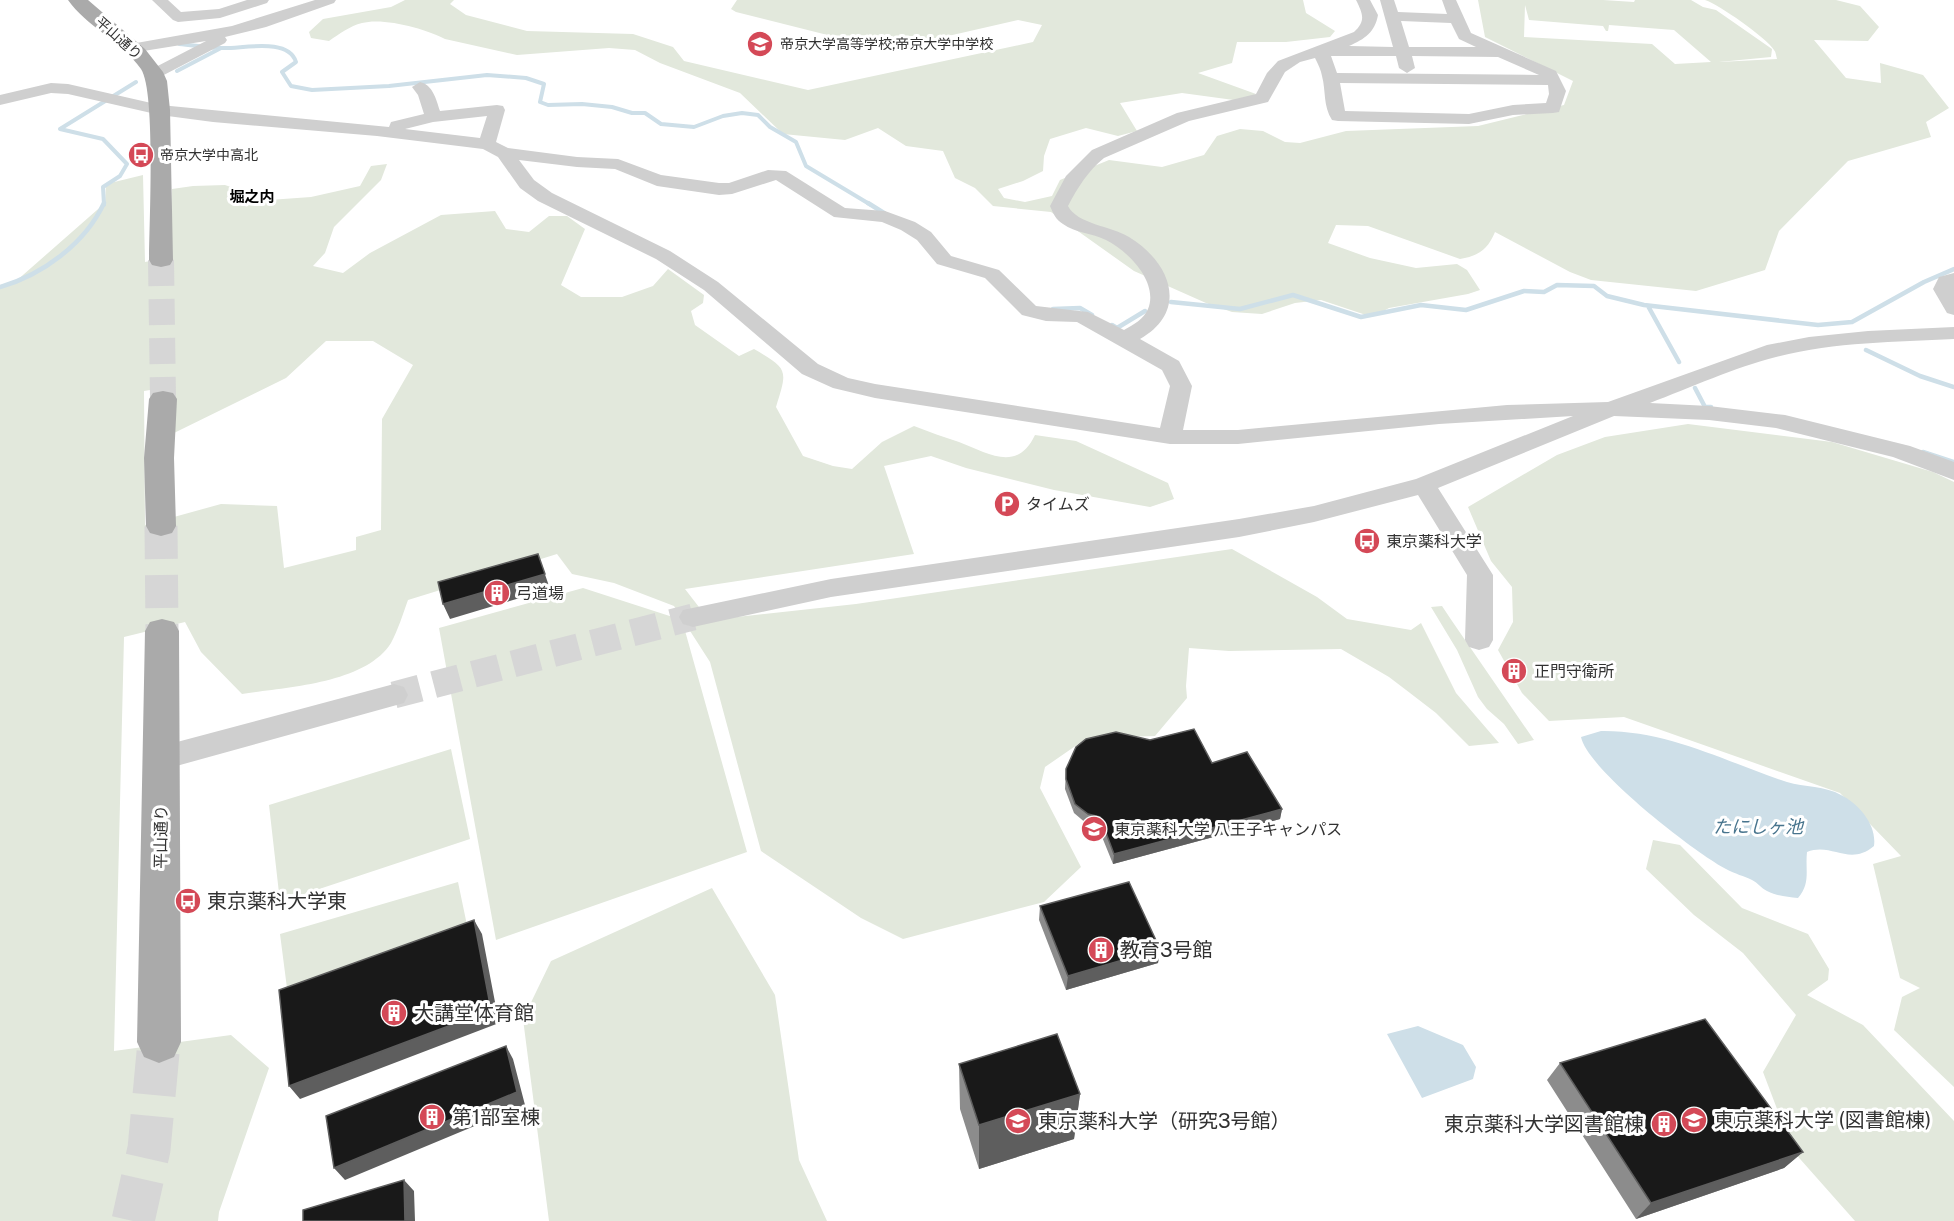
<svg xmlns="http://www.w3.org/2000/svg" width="1954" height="1221" font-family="'Public Sans','Noto Sans JP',sans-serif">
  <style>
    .green { fill: #e2e8dc; fill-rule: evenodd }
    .water { fill: #cedfe8 }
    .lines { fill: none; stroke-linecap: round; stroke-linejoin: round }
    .stream-far1 { stroke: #cedfe8; stroke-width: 4 }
    .stream { stroke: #cedfe8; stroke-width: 4.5 }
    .minor-tunnel { stroke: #d6d6d6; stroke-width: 27; stroke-dasharray: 27 14; stroke-linecap: butt }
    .major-tunnel-far2 { stroke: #d6d6d6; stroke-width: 26; stroke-dasharray: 26 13; stroke-linecap: butt }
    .major-tunnel-far1 { stroke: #d6d6d6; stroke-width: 33; stroke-dasharray: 33 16; stroke-linecap: butt }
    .major-tunnel { stroke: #d6d6d6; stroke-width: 43; stroke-dasharray: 43 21; stroke-linecap: butt }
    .minor { fill: #cfcfcf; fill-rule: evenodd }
    .major { fill: #aaa; fill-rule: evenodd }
    .wall { fill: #8c8c8c }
    .shaded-wall { fill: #5e5e5e }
    .building { fill: #191919; stroke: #5e5e5e; stroke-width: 1.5 }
    .labels { text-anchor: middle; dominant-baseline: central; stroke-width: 6; stroke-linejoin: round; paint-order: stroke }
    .far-street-label { font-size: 14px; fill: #323232; stroke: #fff }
    .far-poi-label { font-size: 14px; fill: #323232; stroke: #fff; text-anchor: start }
    .far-neighbourhood-label { font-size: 15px; font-weight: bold; fill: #000; stroke: #fff }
    .poi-label { font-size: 16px; fill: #323232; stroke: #fff; text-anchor: start }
    .street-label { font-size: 16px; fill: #323232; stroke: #fff }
    .water-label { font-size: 18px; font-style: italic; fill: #47748d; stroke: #fff }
    .near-poi-label { font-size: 20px; fill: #323232; stroke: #fff; text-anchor: start }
  </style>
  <rect width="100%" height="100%" fill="#fff"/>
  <path class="green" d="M405,0h49l-4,4 16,11 61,16 106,3 40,13 11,14 124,29 225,-48 9,-17 -24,-5 -131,30 -151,-38 -5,-3 6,-9h566l3,13 29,18 -5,6 -44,5h-49l-5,21 -34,10 58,21 -15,7 -59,-8 -62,10 17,28 -19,5 -32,-8 -36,11 -6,17 -1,15 -20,10 -25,8 6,9 21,4 27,-6 8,-16 49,-20 53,7 42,-12 13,-19 23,-7 23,2 22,11 15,1 46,-12 132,-5 86,-21 9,-24 -88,-44 -7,-37h125l31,2 1,-2h56l12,7 13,3 56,39 -1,8 -52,5 58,-3c-1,-3 -1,-7 -3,-9 -7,-12 -56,-46 -69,-50h131l24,6 19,21 -11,14 -54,-1 32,38 35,5 -1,-20 43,12 26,33 -23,14 5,15 -83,24 -69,70 -14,39 -69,21 -105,-11 -21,-8 -75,-40c-7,17 -16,24 -35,27l-92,-33 -32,-1 -8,18 42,15 46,10 41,-4 10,6 13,20 -12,4 -79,14 -17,9 -51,-17 -26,3 -33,11 -30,-2 -26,-9 -72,-32 -83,-59 -58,-6 -18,-18 -20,-10 -12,-27 -37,-5 -28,-18 -33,12 -62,-6 -43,-41 -80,-30 -25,-13 -26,-2 -92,7 -72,-16c-18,-10 -62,-22 -83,-16 -12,3 -23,11 -33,18l-18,-3 -2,-6 14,-13 68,-12zM1525,5l4,15 74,6 3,5h2l1,-6 65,5 37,32 -36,2 -23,-20 -128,-7z
    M387,164l-6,16 -47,47 -9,26 -12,13 30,7 27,-20 71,-38 54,-4 11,18 23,3 20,-16h18l18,13 -24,56 20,12h41l31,-11 15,-17 36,26 -1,8 -12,8 4,14 44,31 15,-7c34,20 34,20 22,58l27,49 30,10 19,3 30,-27 32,-16c15,6 30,11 45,16 29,11 58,31 76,-7l41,6 92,42 6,16 -24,8 -96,-17 -88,-22 -35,-12 -47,10 30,88 -229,35 24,31 147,-16 376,-55 85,48 30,22 64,11 10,-7 35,70 43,50 -30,3 -33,-33 -26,-20 -21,-16 -48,-28 -112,2 -40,-3 -3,38 1,12 -32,38 -68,2 -42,29 -5,21 41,79 -37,35 -141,37 -42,-21 -100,-67 -51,-189 -36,-56 -60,-23 -42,-9 -15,-20 -149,46c-5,14 -10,30 -17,43 -26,41 -105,44 -149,51l-41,-42 -16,-30 -61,15 -10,414 117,-16 38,33 -50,144 -1,9h-218v-936l15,-3 90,-79 1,-19 37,-9 2,87 25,-5 2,-68 21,-3 32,-1 44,15 42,-3 49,-11 11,-20zM326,341h47l40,24 -31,54 -1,111 -25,7v13l-72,18 -7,-62 -56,-2 -76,21 -1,-134 30,-5v47l112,-55z
    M1688,424l144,18 101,30 21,10v605l-60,-57 8,-33 18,-9 -20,-10 -27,-114 28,-8 -61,-63 -216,-76 -75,4 -27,-28 -24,-43 15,-28 -1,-35 -21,-26 -23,-54 89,-52 48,-18z
    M583,588l99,32 65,232 -251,88 -57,-312z
    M1442,606l10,15 82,119 -16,4 -14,-20 -17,-15 -9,-12 -21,-47 -26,-43z
    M451,749l19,90 -190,63 -11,-97z
    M1653,840l27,5 62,63 66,26 21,35 -1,11 -21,15 56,30 91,96v100h-99l-62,-70 -30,-79 33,-57 -53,-62 -49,-38 -48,-46z
    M458,882l10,48 -180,66 -8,-62z
    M712,888l63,107 24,165 28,61h-278l-26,-202 28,-58z"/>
  <path class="water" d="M1601,731c67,-1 125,31 186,51 17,5 39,4 54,13 18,9 36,30 33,51 -25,21 -42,-4 -67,6 -2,18 4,31 -9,46 -11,-1 -21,-2 -31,-7 -6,-3 -9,-8 -15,-11 -8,-4 -17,-6 -26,-11 -32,-17 -138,-99 -145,-132z
    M1418,1026l45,19 13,22 -3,12 -51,19 -35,-64z"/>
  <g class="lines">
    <path class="stream-far1" d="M179,44c14,1 29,4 43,4 20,1 66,-11 74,14l-14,10 9,14 21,4 77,-4 98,-11 39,3 18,6 -4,18 8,3 34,-1 30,3 20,6h13l16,11 33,3 29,-11 19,-3 16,2 12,12 26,15 10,24 65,39
      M177,71l44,-23
      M104,205l-1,-18 17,-11 7,-12 -24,-25 -43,-10 76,-47"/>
    <path class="stream" d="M868,203l16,10
      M0,287c42,-12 85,-43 104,-84
      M1171,302l69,7 53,-14 68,22 60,-12 45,5 58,-19 20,1 13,-7 37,1 13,10 37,9 174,20 34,-3 72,-40 30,-13
      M1648,306l31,56
      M1053,309l27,-1 12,7
      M1112,325l5,3 28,-17
      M1866,350l54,26 34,11
      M1695,388l10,19h6
      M1923,452l31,10"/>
    <path class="minor-tunnel" d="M394,695l299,-78"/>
    <path class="major-tunnel-far2" d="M161,260l2,139"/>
    <path class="major-tunnel-far1" d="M161,526l1,105"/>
    <path class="major-tunnel" d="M133,1221l16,-72 10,-107"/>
    <path class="minor" d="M152,0h16l13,12 38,-3 28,-9h22l-2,3 -47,15 -42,4 -5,-2z
      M315,0h21l-2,3 -68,24 -41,10 2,3 -2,3 -65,34 -6,2 -8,-5 2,-3 58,-30 -75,12 -8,-5 2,-3 107,-19z
      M1356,0h14l8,15c-3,17 -13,24 -29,31l44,1 -13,-47h14l4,12 49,2 -5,-14h14l15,33 85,38 10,20 -7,21 -6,1 -40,2 -44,9 -131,-3 -6,-1c-9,-14 -6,-29 -10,-44 -1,-6 -4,-12 -7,-18l-15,4 -15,10 -17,30 -79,19 -85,37c-16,13 -26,29 -36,48 9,18 43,20 61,31 41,25 61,73 11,102l39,22 13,25 -9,44h55l269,-25 101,-3 159,-57 42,-8 59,-6 86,-4v12c-59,3 -120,3 -178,18 -40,10 -87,31 -126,46l59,3 76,9 125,31 44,16v18l-61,-23 -117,-29 -67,-8 -95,-4 -176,72 55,87v65l-4,7 -10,3 -10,-3 -4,-7 2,-65 -49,-80 -104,27 -75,15 -408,60 -138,30 -10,-3 -4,-7 4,-7 148,-31 408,-60 75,-13 102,-27 157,-63 -134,8 -201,20h-68l-295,-46 -42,-10 -31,-14 -98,-84 -48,-31 -118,-58 -18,-13 -22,-31 -15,-8 -106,-13 -164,-14 -53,-7 -92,-21 -17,-1 -51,12v-10l51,-12 17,1 92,21 229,22 2,-5 33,-8 -6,-19 -6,-8 8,-5c13,3 16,17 20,29l57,-6 6,1 2,4 -9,32 12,6 69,9 41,2 43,16 58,8h10l39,-13 18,1 59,37 40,3 30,11 16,10 20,24 48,14 37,36 52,6 36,18c9,-5 20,-11 24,-21 11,-27 -20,-58 -42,-69 -14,-7 -31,-7 -43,-16 -7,-4 -10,-11 -13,-18l16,-30 26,-26 85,-37 79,-19 11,-21 11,-12 76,-29c12,-11 9,-18 2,-32zM1401,21l50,2 8,16 17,8h-67zM1331,56h65l3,12 8,5 8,-5 -3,-12 86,1 41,18 -202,-2zM1340,83l208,2 1,9 -3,9 -33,2 -44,9 -124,-3zM487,116l-7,22 -75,-9 28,-7zM519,160l58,7 38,2 42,17 62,9 13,-1 44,-14 58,37 48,5 19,8 16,10 20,24 48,14 37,37 24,6 31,1 85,48 8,16 -10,42 -285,-44 -27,-6 -30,-14 -100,-82 -48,-31 -118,-58 -18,-13z
      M1954,273v42l-7,-2 -14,-24 6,-12z
      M394,684l10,3 4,8 -4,8 -242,67 -11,-4 -4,-8 4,-8 11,-4z"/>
    <path class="major" d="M68,0h20l57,49 18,23 4,9 3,29 3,150 -3,5 -9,2 -9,-2 -3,-5c0,-34 7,-169 -8,-191 -19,-27 -56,-44 -73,-69z
      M163,391l10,2 4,6 -3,59 2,68 -4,7 -11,3 -11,-3 -4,-7 -2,-68 5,-59 4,-6z
      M162,619l12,3 5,9 2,411 -7,15 -15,6 -15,-6 -7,-15 8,-411 5,-9z"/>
  </g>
  <path class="wall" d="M1212,763l70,46 -2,10 -167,45 -15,-37 -11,-3 -13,-11 -9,-24 1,-20z
    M1040,906l120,43 -2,14 -92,27 -27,-70z
    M1560,1063l243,89 -19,16 -148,51 -89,-139z
    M959,1064l121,30 -6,45 -95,30 -19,-60z"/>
  <path class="shaded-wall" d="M538,554l12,35 -100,30 -7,-15z
    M1282,809l-2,10 -167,45 1,-10z
    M474,920l8,14 17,89 -199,76 -11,-13z
    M1160,949l-2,14 -92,27 2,-14z
    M506,1046l7,13 12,46 -180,75 -11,-12z
    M1080,1094l-6,45 -95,30v-44z
    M1803,1152l-19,16 -148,51 15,-16z
    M404,1180l10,11 1,30h-10z"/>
  <path class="building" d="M538,554l7,20 -102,30 -5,-22z
    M1194,729l18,34 35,-11 35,57 -168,45 -14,-37 -12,-3 -13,-10 -9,-25v-10l10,-22 10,-8 30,-7 34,8z
    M1129,882l31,67 -92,27 -28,-70z
    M474,920l17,90 -202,76 -10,-96z
    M1705,1019l98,133 -152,51 -91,-140z
    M1057,1034l23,60 -101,31 -20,-61z
    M506,1046l11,46 -183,76 -8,-52z
    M404,1180l1,41h-102v-11z"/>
  <defs>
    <g id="school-disc" transform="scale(1.35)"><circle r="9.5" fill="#d44957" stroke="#fff"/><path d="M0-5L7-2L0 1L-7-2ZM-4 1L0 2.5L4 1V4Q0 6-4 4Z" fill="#fff"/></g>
    <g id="bus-disc" transform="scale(1.35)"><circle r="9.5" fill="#d44957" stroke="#fff"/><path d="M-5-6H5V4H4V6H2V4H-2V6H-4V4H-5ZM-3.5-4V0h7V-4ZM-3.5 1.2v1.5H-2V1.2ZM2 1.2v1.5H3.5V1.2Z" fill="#fff"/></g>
    <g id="parking-disc" transform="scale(1.35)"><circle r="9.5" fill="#d44957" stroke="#fff"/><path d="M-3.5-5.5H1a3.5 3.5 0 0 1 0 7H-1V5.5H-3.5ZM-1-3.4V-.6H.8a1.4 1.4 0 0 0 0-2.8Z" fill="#fff"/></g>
    <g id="building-disc" transform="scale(1.35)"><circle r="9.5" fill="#d44957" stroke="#fff"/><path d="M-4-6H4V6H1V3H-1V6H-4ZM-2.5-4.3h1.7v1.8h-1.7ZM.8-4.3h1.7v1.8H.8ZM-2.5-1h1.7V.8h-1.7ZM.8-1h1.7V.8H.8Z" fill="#fff"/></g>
    <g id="university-disc" transform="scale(1.35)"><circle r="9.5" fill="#d44957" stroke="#fff"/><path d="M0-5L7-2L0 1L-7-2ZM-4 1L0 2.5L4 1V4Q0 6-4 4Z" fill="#fff"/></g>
  </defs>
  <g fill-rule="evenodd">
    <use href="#school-disc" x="760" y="44"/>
    <use href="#bus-disc" x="141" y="155"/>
    <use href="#parking-disc" x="1007" y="504"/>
    <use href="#bus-disc" x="1367" y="541"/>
    <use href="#building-disc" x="497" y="593"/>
    <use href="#building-disc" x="1514" y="671"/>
    <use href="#university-disc" x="1094" y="829"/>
    <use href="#bus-disc" x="188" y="901"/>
    <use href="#building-disc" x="1101" y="950"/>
    <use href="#building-disc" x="394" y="1013"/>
    <use href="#building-disc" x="432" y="1117"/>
    <use href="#university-disc" x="1694" y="1120"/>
    <use href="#university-disc" x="1018" y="1121"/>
    <use href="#building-disc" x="1664" y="1124"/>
  </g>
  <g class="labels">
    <g class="far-street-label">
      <text transform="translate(119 38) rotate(42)">平山通り</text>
    </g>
    <g class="far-poi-label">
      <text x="780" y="44">帝京大学高等学校;帝京大学中学校</text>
      <text x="160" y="155">帝京大学中高北</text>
    </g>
    <g class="far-neighbourhood-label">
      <text x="252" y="196">堀之内</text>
    </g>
    <g class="poi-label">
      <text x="1026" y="504">タイムズ</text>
      <text x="1386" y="541">東京薬科大学</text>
      <text x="516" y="593">弓道場</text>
      <text x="1534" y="671">正門守衛所</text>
      <text x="1114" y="829">東京薬科大学 八王子キャンパス</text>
    </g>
    <g class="street-label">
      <text transform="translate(161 837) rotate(-89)">平山通り</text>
    </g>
    <g class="water-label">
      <text x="1758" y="826">たにしヶ池</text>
    </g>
    <g class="near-poi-label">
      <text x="207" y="901">東京薬科大学東</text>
      <text x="1120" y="950">教育3号館</text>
      <text x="414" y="1013">大講堂体育館</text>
      <text x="452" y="1117">第1部室棟</text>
      <text x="1714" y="1120">東京薬科大学 (図書館棟)</text>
      <text x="1038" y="1121">東京薬科大学（研究3号館）</text>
      <text x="1644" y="1124" text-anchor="end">東京薬科大学図書館棟</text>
    </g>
  </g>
</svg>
